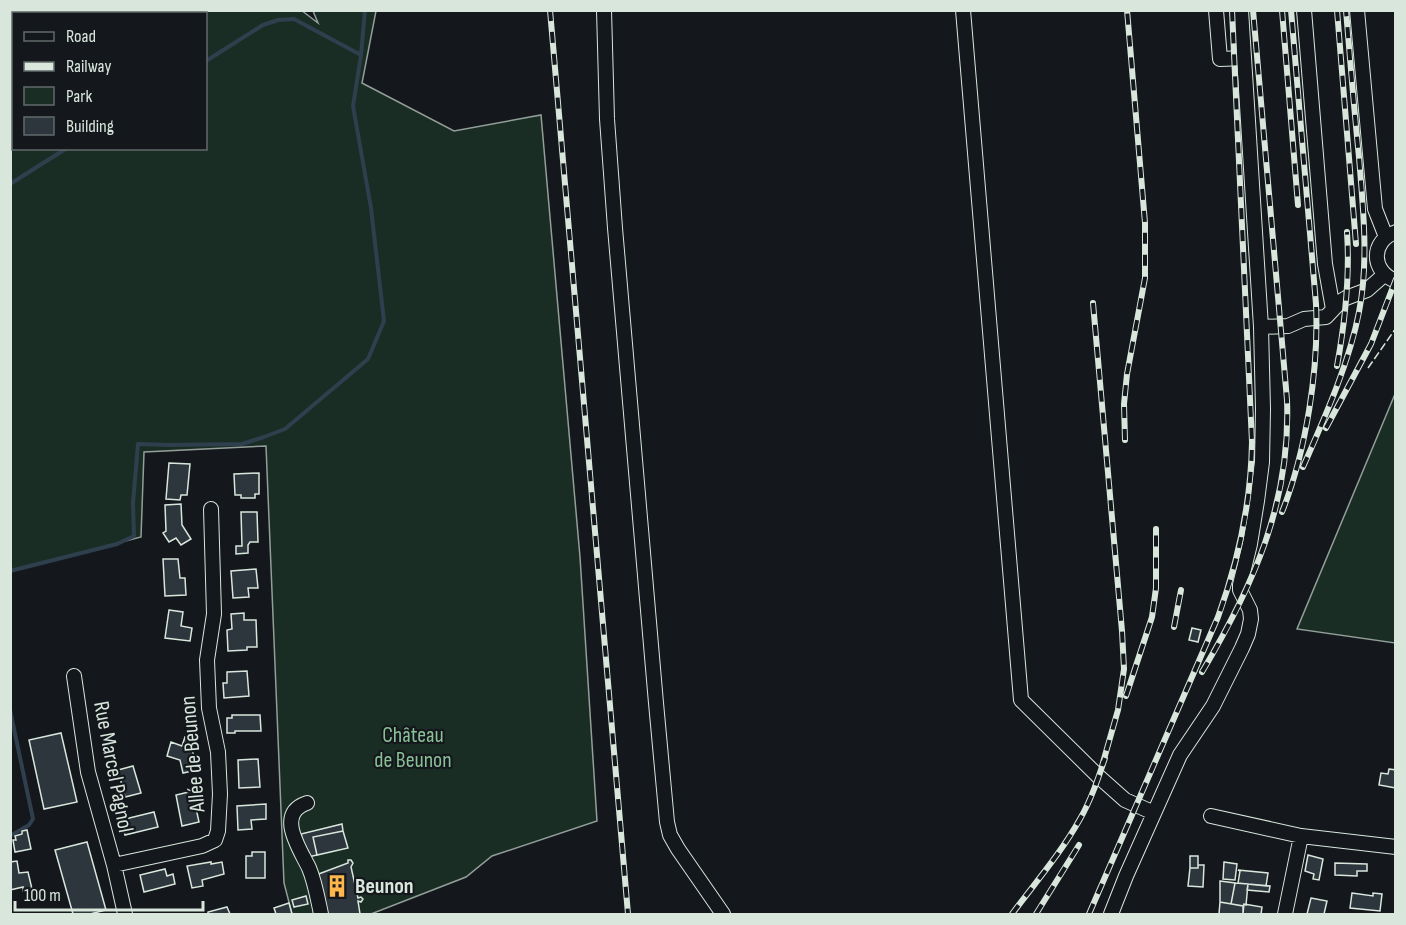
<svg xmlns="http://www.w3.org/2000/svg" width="1406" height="925" font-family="'Sofia Sans Condensed',sans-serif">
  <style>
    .green { fill: #1a2d24; stroke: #939e99; stroke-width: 1.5; fill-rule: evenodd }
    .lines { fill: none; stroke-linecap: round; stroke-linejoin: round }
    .stream { stroke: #2f3f4d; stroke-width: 4 }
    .building { fill: #2c363c; stroke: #d8e6dc; stroke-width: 1.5 }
    .minor-casing { stroke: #d8e6dc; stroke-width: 16 }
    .minor { stroke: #14181c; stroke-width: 14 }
    .rail-casing { stroke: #d8e6dc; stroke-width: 6 }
    .rail { stroke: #14181c; stroke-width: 4; stroke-dasharray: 11; stroke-linecap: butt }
    .fence { stroke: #d8e6dc; stroke-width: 1.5; stroke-dasharray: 8 3; stroke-linecap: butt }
    .labels { text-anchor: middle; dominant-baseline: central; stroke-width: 4.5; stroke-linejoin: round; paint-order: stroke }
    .park-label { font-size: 22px; fill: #8ac095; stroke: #14181c }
    .street-label { font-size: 22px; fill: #d8e6dc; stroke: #14181c }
    .poi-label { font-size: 22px; font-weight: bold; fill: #d8e6dc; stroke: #14181c; text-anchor: start }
  </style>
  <rect width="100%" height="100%" fill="#14181c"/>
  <path class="green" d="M301,10l17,13 -5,-12h63l-14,72 92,48 87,-16 39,442 17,264 -105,35 -26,21 -95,37h-79l-8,-31 -18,-437 -122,6 -3,85 -130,34v-560zM14,14h192v134h-192z
    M1395,394v249l-98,-14z"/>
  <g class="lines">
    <path class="stream" d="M206,61l57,-36 15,-5 16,-1 67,36 4,-45
      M10,184l57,-36
      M10,571l107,-27 17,-8 -1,-33 5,-59 32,1 72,-1 22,-7 21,-8 83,-70 16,-38 -13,-113 -18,-102 8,-51
      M10,710l23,109 -4,6 -19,11"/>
  </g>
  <path class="building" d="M169,463l21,1 -3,31h-6l-1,5 -14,-1z
    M259,473v21h-4v4h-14v-3h-6l-1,-21z
    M181,504l1,21 9,14 -10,6 -5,-7 -7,4 -6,-9 3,-2 -1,-26z
    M241,512h16l1,30h-8l-2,3v8l-12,1v-8h6z
    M163,559h15l2,19h5l1,17 -21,1z
    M256,569l2,19h-10l1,9 -16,1 -2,-27z
    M169,610l14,2 -2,14 11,2 -2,13 -25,-3z
    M244,613v7h12l1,27h-10v3l-19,1 -1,-21 5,-1 -1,-15z
    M1192,628l9,2 -3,12 -9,-2z
    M247,671l2,25 -25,2 -1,-15h4v-11z
    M232,715h28l1,16h-26v2h-8v-15h5z
    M61,733l16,69 -33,7 -15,-69z
    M185,737l10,3 -3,9 5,21 -14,3 -3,-13 -13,-4 4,-14 11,4z
    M258,759l2,28 -21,1 -1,-28z
    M133,766l8,27 -16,4 -7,-27z
    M1389,769l7,1v18l-17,-3 2,-12 7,1z
    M197,790l1,8 -4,1 5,23 -17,4 -6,-31z
    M266,804v15l-15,1 1,9 -14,1 -1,-24z
    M154,812l4,15 -33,8 -4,-15z
    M342,824l1,7 -30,6 4,18 -9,2 -7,-23z
    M27,830l4,19 -16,3 -2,-12h3l-1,-4 7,-2v-3z
    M343,831l5,17 -31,7 -4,-18z
    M87,842l19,68 -16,4h-17l-18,-64z
    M252,852h13v26h-19v-22h6z
    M1308,855l15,4 -4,21 -6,-1 1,-5 -9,-3z
    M1190,856h8v12h-8z
    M348,860h3l2,3 -2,4 7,31 3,-1 2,2 -2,3 -3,-1 2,13h-34l-10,-39 32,-12z
    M17,861l2,12 9,-1 4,17 -9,2v-4l-13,3v-28z
    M211,862v2l11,-2 2,12 -22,6 1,6 -11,2 -5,-22z
    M1224,862l13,2 -2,16 -12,-1z
    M1335,863l32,1v7h-10v5l-22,-1z
    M1198,865h6l-1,22 -15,-1 2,-18h8z
    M165,869l2,7 6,-2 2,10 -31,8 -4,-17z
    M1238,870l30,3 -2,13 -28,-3 2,-12z
    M1220,881l15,2 -4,21 -11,-2z
    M1235,883l13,1 -2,21 -2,-1 -1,2 -12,-2z
    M1248,884l22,2 -1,6 -22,-2z
    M1352,893l21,3v-3l9,1 -2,17 -30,-3z
    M306,896l2,8 -14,3 -2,-7z
    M1311,898l16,3 -3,13h-17z
    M1220,902l23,4v8h-24z
    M289,903l3,11h-16l-2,-6z
    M1244,904l18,3 -1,7h-18z
    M227,907l3,7h-22v-2z"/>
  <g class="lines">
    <g class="minor-casing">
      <path id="minor" d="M604,10l3,109 8,109 41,475 11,119 3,13 8,14 45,65
        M963,10l58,690 77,76 27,24 29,13
        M1216,10l4,49 24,-1
        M1304,10l21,254 8,45
        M1357,10l18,199 11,28
        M1396,232c-26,9 -25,40 0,49
        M1261,327l27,-1 16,-7 22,-2 15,-16 5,-3 21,-8 17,-15
        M74,676l14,96 26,93 11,49
        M307,803c-32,11 -7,46 2,65 6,14 9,32 12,46
        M1211,816l90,20 95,11
        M114,865l88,-19 13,-6 3,-9 2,-37 -2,-42 -9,-44 -2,-48 7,-46 -3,-105
        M1111,914l15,-38 54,-121 33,-49 29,-58 6,-14 3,-15 -1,-9 -10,-20v-5l10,-41 7,-43 5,-39 1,-53 -2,-82 -20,-317
        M1285,914l16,-78"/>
    </g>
    <use href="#minor" class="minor"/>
    <g class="rail-casing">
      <path id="rail" d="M550,10l78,904
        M1282,10l16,195
        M1337,10l19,234
        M1093,303l29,328 2,38 -6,41 -16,56
        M1337,366c8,-44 13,-90 10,-134
        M1326,428l45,-84 25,-65
        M1125,440l-1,-36 3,-30 18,-96v-55l-18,-213
        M1303,467c21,-48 46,-103 56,-155 10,-51 4,-104 0,-155 -5,-49 -9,-98 -13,-147
        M1282,512c24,-60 37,-143 34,-208l-25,-294
        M1174,627l7,-37
        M1202,672c51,-86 89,-169 85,-272l-34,-390
        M1126,696l26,-79 4,-29v-59
        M1012,914c23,-31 49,-61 68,-95 11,-19 18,-40 25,-61
        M1036,914l43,-69
        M1089,914l129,-297c21,-58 33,-113 34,-175l-20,-432"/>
    </g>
    <use href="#rail" class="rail"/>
    <path class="fence" d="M1368,368l28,-40"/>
  </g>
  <defs>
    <g id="building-bare" transform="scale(1.8)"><path d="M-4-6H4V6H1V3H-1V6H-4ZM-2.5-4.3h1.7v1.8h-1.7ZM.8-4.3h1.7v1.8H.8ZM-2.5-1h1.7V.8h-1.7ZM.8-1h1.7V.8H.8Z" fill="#ffb74d" stroke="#14181c" stroke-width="2.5" paint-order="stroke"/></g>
  </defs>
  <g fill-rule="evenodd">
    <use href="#building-bare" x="337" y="886"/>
  </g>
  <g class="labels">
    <g class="park-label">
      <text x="413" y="735">Château<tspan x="413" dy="25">de Beunon</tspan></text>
    </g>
    <g class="street-label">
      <text transform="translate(193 754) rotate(-95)">Allée de Beunon</text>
      <text transform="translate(113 767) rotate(79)">Rue Marcel Pagnol</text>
    </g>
    <g class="poi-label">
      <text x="355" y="886">Beunon</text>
    </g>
  </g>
  <rect width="1406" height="925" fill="none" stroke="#d8e6dc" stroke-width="24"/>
  <rect x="12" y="12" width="195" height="138" fill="#14181c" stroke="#626a69" stroke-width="1.5"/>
  <rect x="24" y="32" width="30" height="9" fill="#14181c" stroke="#626a69" stroke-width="1.5"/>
  <text x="66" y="42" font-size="18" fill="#d8e6dc">Road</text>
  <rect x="24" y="62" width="30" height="9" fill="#d8e6dc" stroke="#626a69" stroke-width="1.5"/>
  <text x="66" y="72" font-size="18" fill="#d8e6dc">Railway</text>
  <rect x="24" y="87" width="30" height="18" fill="#1a2d24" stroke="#626a69" stroke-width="1.5"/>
  <text x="66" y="102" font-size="18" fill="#d8e6dc">Park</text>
  <rect x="24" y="117" width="30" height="18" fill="#2c363c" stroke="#626a69" stroke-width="1.5"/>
  <text x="66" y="132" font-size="18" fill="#d8e6dc">Building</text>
  <path d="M15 901v9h188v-9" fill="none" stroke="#d8e6dc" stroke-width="3"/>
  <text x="24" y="901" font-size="18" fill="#d8e6dc" stroke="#14181c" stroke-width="4.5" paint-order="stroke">100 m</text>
</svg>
